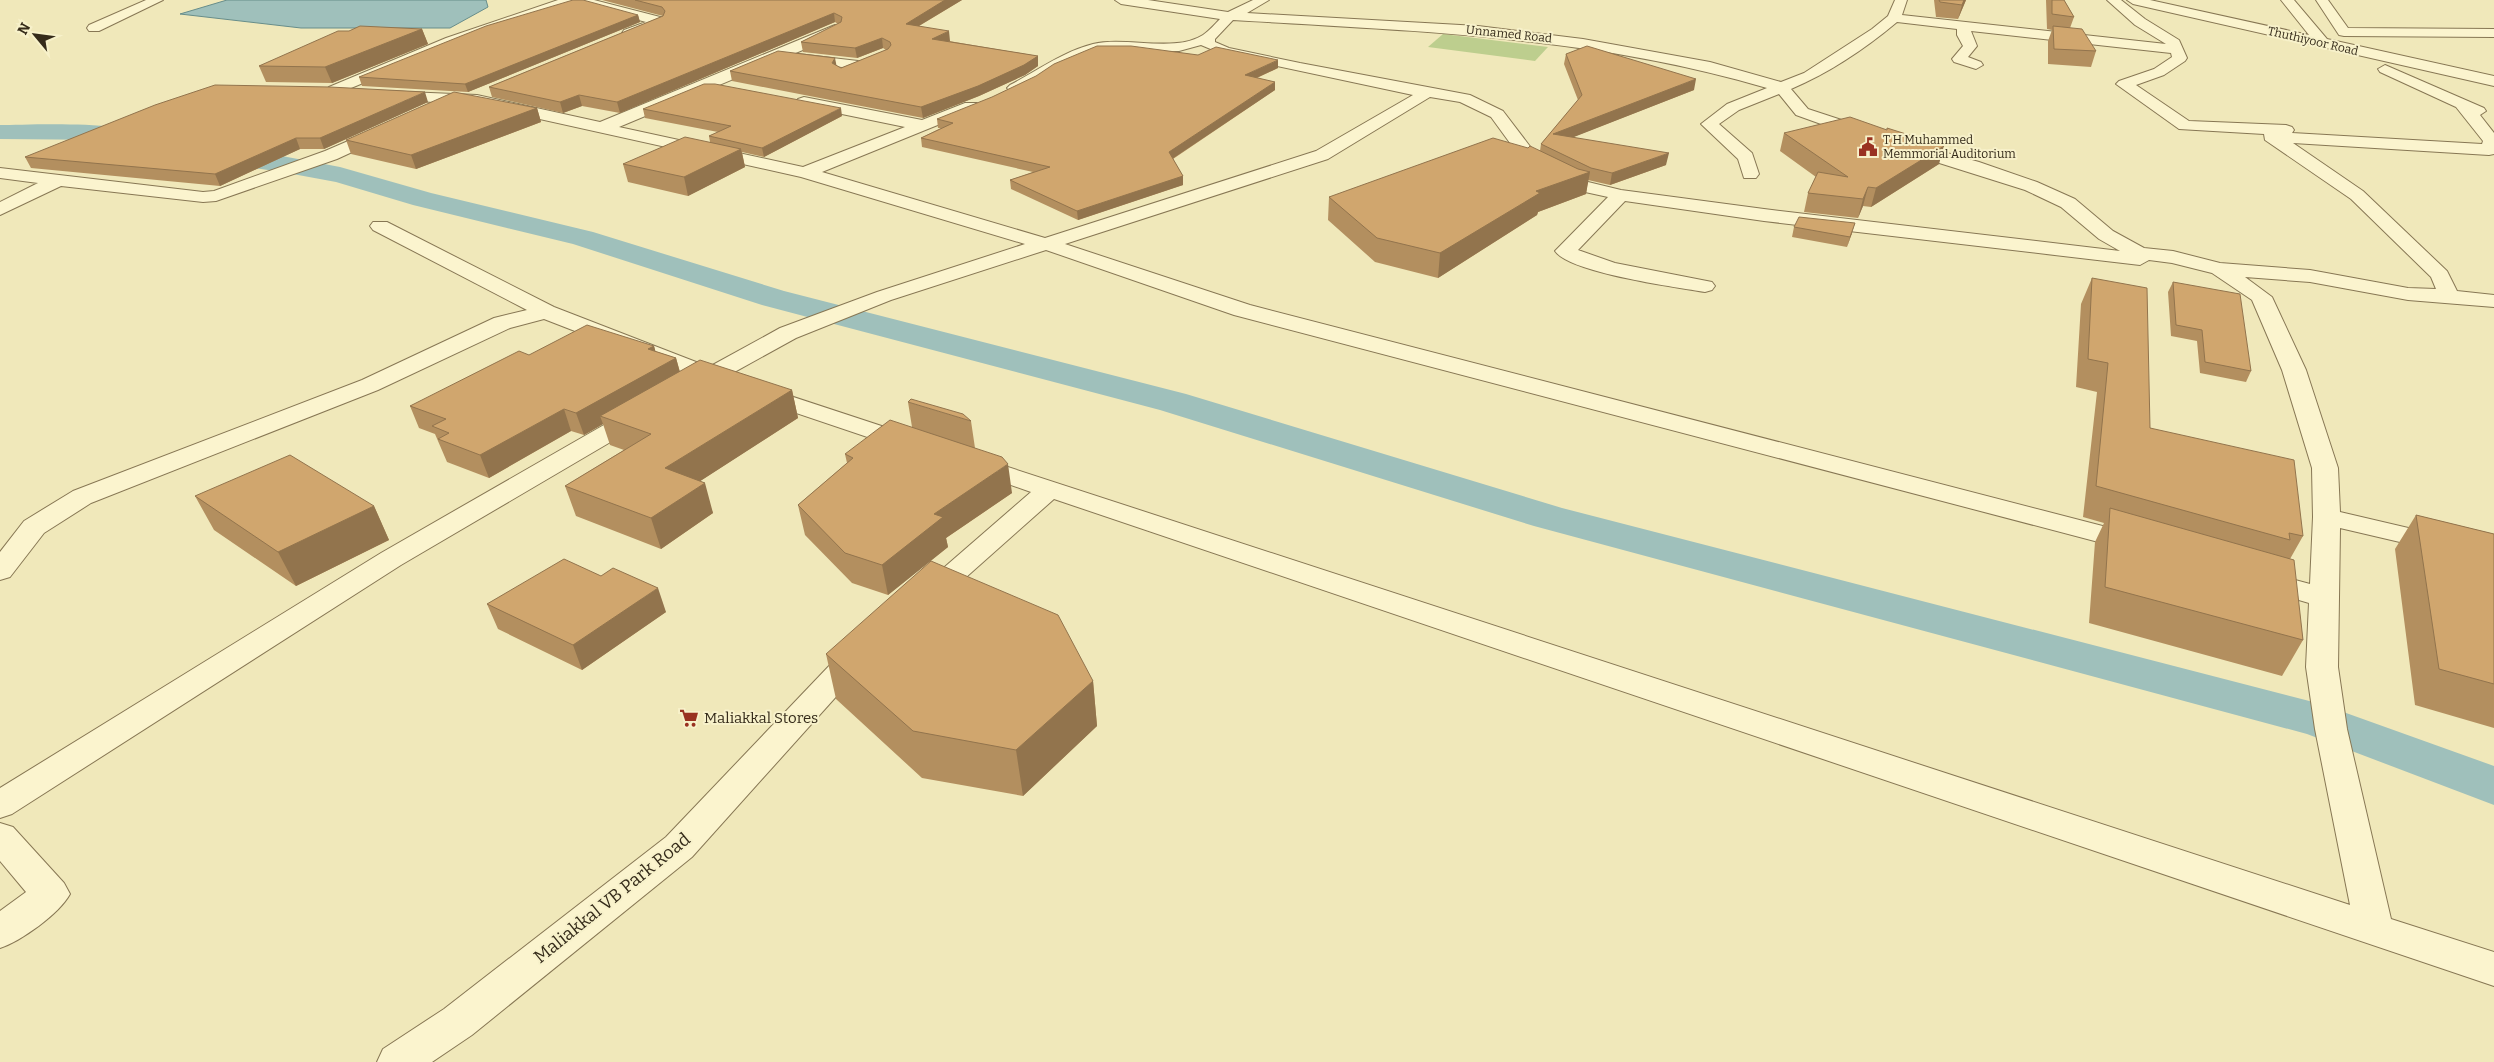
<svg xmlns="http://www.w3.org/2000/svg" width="2494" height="1062" font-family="Bitter,serif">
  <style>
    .green { fill: #bdce8e }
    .water { fill: #9fc0bb; stroke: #678d8a }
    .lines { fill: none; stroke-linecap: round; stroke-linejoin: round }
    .canal { fill: #9fc0bb; fill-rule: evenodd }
    .minor-casing { stroke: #877754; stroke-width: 2 }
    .minor { fill: #fbf4ce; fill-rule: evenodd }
    .wall { fill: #b38f5f }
    .shaded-wall { fill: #92744d }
    .building { fill: #d0a66e; stroke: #92744d }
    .labels { text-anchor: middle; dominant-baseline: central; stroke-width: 4; stroke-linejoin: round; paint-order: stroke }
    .far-street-label { font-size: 12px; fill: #352b1a; stroke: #f7f1ca }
    .far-poi-label { font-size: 12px; fill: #352b1a; stroke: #f7f1ca; text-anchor: start }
    .poi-label { font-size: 15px; fill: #352b1a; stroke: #f7f1ca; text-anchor: start }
    .near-street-label { font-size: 18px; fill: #352b1a; stroke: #f7f1ca }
  </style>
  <rect width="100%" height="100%" fill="#f0e8ba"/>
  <path class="green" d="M1443,34l105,13 -13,14 -107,-14z"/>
  <path class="water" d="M227,0h259l2,7 -38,21h-149l-121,-14z"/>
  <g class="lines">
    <path class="canal" d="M0,125c28,0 137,-6 152,15l-4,5 -9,3 -25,-8 -114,-1z
      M214,148l68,8 58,11 91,26 162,39 191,59 402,103 376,114 759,196 173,62v39l-187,-71 -773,-208 -374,-116 -398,-105 -189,-61 -160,-39 -77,-23 -54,-10 -77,-11 -4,-5 4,-5z"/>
    <g class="minor-casing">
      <path id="minor" d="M146,0h17l-64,31h-10l-2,-3 2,-3z
        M558,0h36l70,18 2,3 -2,3 -35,13 -7,-4 2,-3 22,-8 -70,-19 -90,29 -147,61h-10l-3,-3 3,-3 117,-49z
        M1115,0h33l80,12 25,-12h16l-22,13 231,13 105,13 127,23 71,20 23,-9 68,-44 16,-13 7,-16h12l-5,15 264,29 -31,-19 -28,-25h14l24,19 34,21 8,18 -2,3 -21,14 -28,10 53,36 97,4 6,2 2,3 -2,3 190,11 1,-3 -27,-34 -76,-35 -2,-3 7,-4 99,43 2,3 -6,4 14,18v21l-5,1 -196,-12 70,48 84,80 10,20 37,4v12l-86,-7 -98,-18 -65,-5 27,20 34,73 32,98 2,44 154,36v16l-154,-36 -2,139 9,62 44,190 103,33v34l-1440,-487 -117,104 -10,3 -10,-3 -5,-6 5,-6 114,-99 -66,-23 -4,-5 4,-5 9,-3 1376,449 -35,-176 -9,-62 3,-64 -57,-17 -4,-6 4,-6 10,-3 48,13 3,-67 -1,-49 -30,-98 -30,-70 -40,-27 -40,-10 -23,-3 -9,5 -376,-44 -139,-20 -47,49 37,13 97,19 3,4 -3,4 -7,2c-29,-5 -135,-19 -150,-41l53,-54 -32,-7 -50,-25 -35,-48 -31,-15 -30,-5 -102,62 -263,85 185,61 895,232 4,6 -4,6 -10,2 -10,-2 -891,-234 -188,-65 -155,50 -95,38 -67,37 5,5 -4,5c-8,2 -15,-1 -20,0 -8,2 -11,4 -20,2l-4,-5 5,-6 -147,-57 -34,9 -132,62 -287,113 -47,30 -34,44 -10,3v-28l24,-31 49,-30 289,-111 132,-62 33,-8 -154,-80 -3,-4 3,-4h14l167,85 155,60 71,-39 97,-36 148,-48 -224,-67 -324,-72 -88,-6 -8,-5 3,-3 93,4 123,27 235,-97 5,1 2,3 -2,3 -30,15 -191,80 184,40 102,-40 -107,-22 -2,-3 2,-3 6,-2 118,23 43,-17h12l2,3 -2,3 -155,63 223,66 271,-87 97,-56 -188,-40 -24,-10 -22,6 -82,1 -43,18 -34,21h-10l-3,-3 3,-3c27,-14 52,-33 83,-41 33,-8 82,9 110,-9 6,-4 12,-11 17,-16l-99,-15zM1233,20c182,11 358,16 534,68l-40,16 -26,20 37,35 6,19h12l3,-4 -7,-21 -33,-29 20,-14 40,-16 17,21 64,23h12l2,-4 -2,-4 -64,-21 -17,-20c38,-16 75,-41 106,-67l60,7v6l6,11 -11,13 2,3 22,7 7,-4 -2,-3 -13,-5 9,-11 -6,-15 200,22 1,4 -18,12 -35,12 -3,3 63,45 85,5 1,6 86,59 80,78 5,12 -28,-1 -98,-18 -90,-7 -47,-12 -29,-3 -31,-17 -38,-32 -38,-17 -58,-20 -75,-21 -6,1 -2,4 2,4 127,40 36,17 38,32 21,12 -356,-42 -143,-19 -33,-8 -50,-25 -35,-46 -33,-16 -170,-32 -71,-15 -14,-6v-3z
        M2127,0h23l159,35 -28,-35h13l33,39 167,37v10l-361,-82z
        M2316,0h12l20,28 146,1v8l-150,-1 -5,-1z
        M798,54l60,7 7,4 -7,4 -65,-8 -2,-3z
        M383,126l6,1 2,4 -2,4 -52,24 -121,42 -13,1 -142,-16 -61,29v-13l38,-19 -38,-5v-10l203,24 11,-1 111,-40z
        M760,386l158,52 4,5 -4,5 -9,3 -9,-3 -148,-50 -4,-5 4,-5z
        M639,408l9,2 3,5 -3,5 -247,145 -389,249 -12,4v-30l381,-235 249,-143z
        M859,647l11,3 4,7 -4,7 -19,16 -159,177 -220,178 -40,27h-55l6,-13 61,-40 222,-172 163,-171 19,-16z
        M0,823l13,4 51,56 6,11c-11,20 -49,47 -70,54v-37l26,-19 -26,-31z"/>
    </g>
    <use href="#minor" class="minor"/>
  </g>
  <path class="wall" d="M602,0h360l-43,26 31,15h-1l89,15v10l-13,9 -46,21 -56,22 -191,-37 -2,-10 106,-6 5,3 45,-18 -3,-2 -26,10 -54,-6 -2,-10 37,-18 -3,-2 -215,91 -38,-7 -19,7 -71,-16 -3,-10 174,-71z
    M1934,0h32l-8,19 -22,-2z
    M2046,0h18l10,17 -4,11 26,23 -5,16 -43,-3v-23l4,-11 -5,-1z
    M638,15l2,7 -172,70 -106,-6 -3,-9z
    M422,29l6,15 -96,39 -66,-1 -7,-16 90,-35z
    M1566,54l128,36 -121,47 93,28 -56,20 -22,-5 -2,14 -48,18 -1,3 -99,63 -63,-16 -47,-42 1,-23 199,-49 12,3 1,-7 37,-44 -14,-36z
    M1278,68l-21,10 18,12 -102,69 10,17v9l-105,35 -67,-31 -1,-9 23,-8 -111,-25 -1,-9 20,-10h-3l-1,-9z
    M428,102l-104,47h-24l-80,37 -189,-18 -6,-11z
    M537,108l4,14 -125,47 -65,-15 -5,-14z
    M643,109l199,7 -78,41 -22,-5 3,15 -57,29 -60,-14 -5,-18 87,-22 -1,-6 9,-4 -73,-14z
    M1784,133l155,31 -68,43 -8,-1 -5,12 -54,-6 4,-19 8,-16 -36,-26z
    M1794,227l58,6 -5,14 -55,-10z
    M2092,278l58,150 153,108 -13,23 13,81 -21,36 -193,-53 6,-81 9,-19 -21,-6 14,-125 -21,-5 5,-83z
    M2173,282l78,89 -5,11 -46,-9 -3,-32 -26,-5 -3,-44z
    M654,346l1,5 21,7 4,14 112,18 6,28 -98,63 13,32 -52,36 -85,-33 -11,-30 59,-36 -14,-5 -7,-21 -19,11 -13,-4 -82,47 -42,-16 -12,-28 -16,-6 -9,-22 119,-51z
    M908,402l63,19 4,27 37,45 -66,45 2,9 -60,48 -36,-12 -47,-48 -7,-30 49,-42 -2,-9 67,-27z
    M195,496l179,10 15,34 -93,46 -82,-56z
    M2416,515l78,19v194l-79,-23 -20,-156z
    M601,576l65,36 -84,58 -84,-41 -11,-25z
    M826,654l267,27 4,45 -74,70 -101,-18 -86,-79z"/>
  <path class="shaded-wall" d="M945,0h17l-55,33 -1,-9z
    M1964,0h2l-8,19 4,-14z
    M834,13l1,9 -215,91 -3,-11z
    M638,15l2,7 -172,70 -3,-8z
    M422,29l6,15 -96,39 -7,-16z
    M949,31l1,10 -17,8 -1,-10z
    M882,38l1,10 -26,10 -2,-10z
    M1038,56v10l-13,9 -46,21 -56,22 -2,-11z
    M835,58l2,10 -5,-5z
    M1278,60v8l-33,15v-8z
    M1696,79l-2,11 -143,56 2,-12z
    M1275,82v8l-106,71v-9z
    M425,92l3,10 -104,47 -4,-11z
    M579,95l3,11 -19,7 -3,-11z
    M537,108l4,14 -125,47 -5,-14z
    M841,108l1,8 -78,41 -2,-9z
    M296,138l4,11 -80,37 -5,-12z
    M1944,146l-5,18 -68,43 5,-19z
    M741,149l4,18 -57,29 -4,-19z
    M1669,153l-3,12 -56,20 2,-12z
    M1590,172l-4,22 -48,18 -1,3 -99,63 2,-25 96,-62z
    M1183,176v9l-105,35 -1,-9z
    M1868,187l-5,19 -5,12 5,-19z
    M1855,223l-3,10 -5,14 3,-10z
    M654,346l6,21 16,-9 6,22 -82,36 3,8 -19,11 -8,-22 72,-64z
    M792,390l6,28 -124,80 -9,-30z
    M564,409l7,22 -82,47 -9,-23z
    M1008,464l4,29 -66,45 2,9 -60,48 -6,-30 52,-51z
    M705,483l8,30 -52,36 -10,-31z
    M374,506l15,34 -93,46 -18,-34z
    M658,588l8,24 -84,58 -9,-25z
    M1093,681l4,45 -74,70 -7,-46z"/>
  <path class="building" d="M573,0h10l55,15 -173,69 -106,-7 127,-51z
    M635,0h310l-39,24 43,7 -17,8 106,17 -14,9 -46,21 -57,21 -191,-36 48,-20 57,7 -3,5 9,5 47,-19 3,-4 -1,-3 -8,-4 -27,10 -54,-6 40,-20 1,-5 -8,-4 -217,89 -38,-7 -19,7 -71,-15 174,-71 2,-5 -3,-4z
    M1939,0h25l-2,5 -22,-3z
    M2052,0h12l10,17 -22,-3z
    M360,26l62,3 -97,38 -66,-1 79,-35h11z
    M2053,26l29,3 14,22 -42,-2z
    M1097,46h34l67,9 18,-8 62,13 -33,15 30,7 -106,70 14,24 -106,35 -67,-31 40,-13 -129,-29 32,-15 -16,-4 55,-22 44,-21 18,-12z
    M1587,46l109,33 -143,55 116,19 -57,20 -21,-5 -50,-24 41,-49 -16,-41z
    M704,84h11l126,24 -79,40 -53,-12 22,-10 -88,-17z
    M215,85l115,2 95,5 -105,46h-24l-81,36 -190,-17 130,-52z
    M454,92l83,16 -126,47 -65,-15z
    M1850,117l37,13v-2l57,18 -68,42 -8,-1 -5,12 -55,-6 10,-21 30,5 -64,-44z
    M685,137l56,12 -57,28 -61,-13z
    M1493,138l35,10 2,-2 48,23 12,3 -54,19 4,2 -100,60 -63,-15 -48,-41z
    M1799,217l56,6 -5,14 -56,-10z
    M2092,278l55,10 3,140 144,32 9,76 -14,-3 1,7 -194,-54 12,-123 -20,-4z
    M2173,282l67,12 11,77 -46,-9 -3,-32 -26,-5z
    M587,325l67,21 -6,3 28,9 -100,55 -12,-4 -84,46 -42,-16 11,-6 -17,-7 14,-7 -36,-13 109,-55 10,4z
    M700,360l92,30 -127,78 40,15 -54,35 -86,-32 86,-52 -51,-18z
    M911,399l52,15 8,7 -63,-19z
    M890,420l112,37 6,7 -74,50 9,3 -61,48 -37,-12 -47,-48 55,-47 -8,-4z
    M290,455l84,51 -96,46 -83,-56z
    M2110,508l184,52 9,80 -198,-53z
    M2416,515l78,19v150l-55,-15z
    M564,559l37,17 12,-8 45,20 -85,57 -86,-41z
    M931,561l127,54 35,66 -77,69 -103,-19 -87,-77z"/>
  <defs>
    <g id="civic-bare" transform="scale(1.5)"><path d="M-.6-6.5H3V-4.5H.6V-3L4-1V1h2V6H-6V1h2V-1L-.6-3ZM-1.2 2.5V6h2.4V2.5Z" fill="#993221" stroke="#f7f1ca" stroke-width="2.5" paint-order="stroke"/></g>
    <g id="supermarket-bare" transform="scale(1.5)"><path d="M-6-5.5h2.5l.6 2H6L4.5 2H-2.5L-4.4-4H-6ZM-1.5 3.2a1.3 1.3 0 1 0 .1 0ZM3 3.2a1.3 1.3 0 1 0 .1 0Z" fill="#993221" stroke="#f7f1ca" stroke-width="2.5" paint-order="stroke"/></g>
  </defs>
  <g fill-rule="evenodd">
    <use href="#civic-bare" x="1868" y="147"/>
    <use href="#supermarket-bare" x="689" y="718"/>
  </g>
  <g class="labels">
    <g class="far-street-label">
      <text transform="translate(1509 34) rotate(6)">Unnamed Road</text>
      <text transform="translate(2313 41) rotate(13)">Thuthiyoor Road</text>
    </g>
    <g class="far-poi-label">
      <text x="1883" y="140">T H Muhammed<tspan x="1883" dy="14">Memmorial Auditorium</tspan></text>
    </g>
    <g class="poi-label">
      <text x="704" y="718">Maliakkal Stores</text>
    </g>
    <g class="near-street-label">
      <text transform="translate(612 898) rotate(-39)">Maliakkal VB Park Road</text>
    </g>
  </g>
  <g transform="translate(35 35) rotate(299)" stroke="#f7f1ca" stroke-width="4" paint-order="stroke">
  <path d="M0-4L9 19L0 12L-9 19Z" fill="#352b1a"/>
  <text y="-8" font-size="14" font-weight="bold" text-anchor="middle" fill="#352b1a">N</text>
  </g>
</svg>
